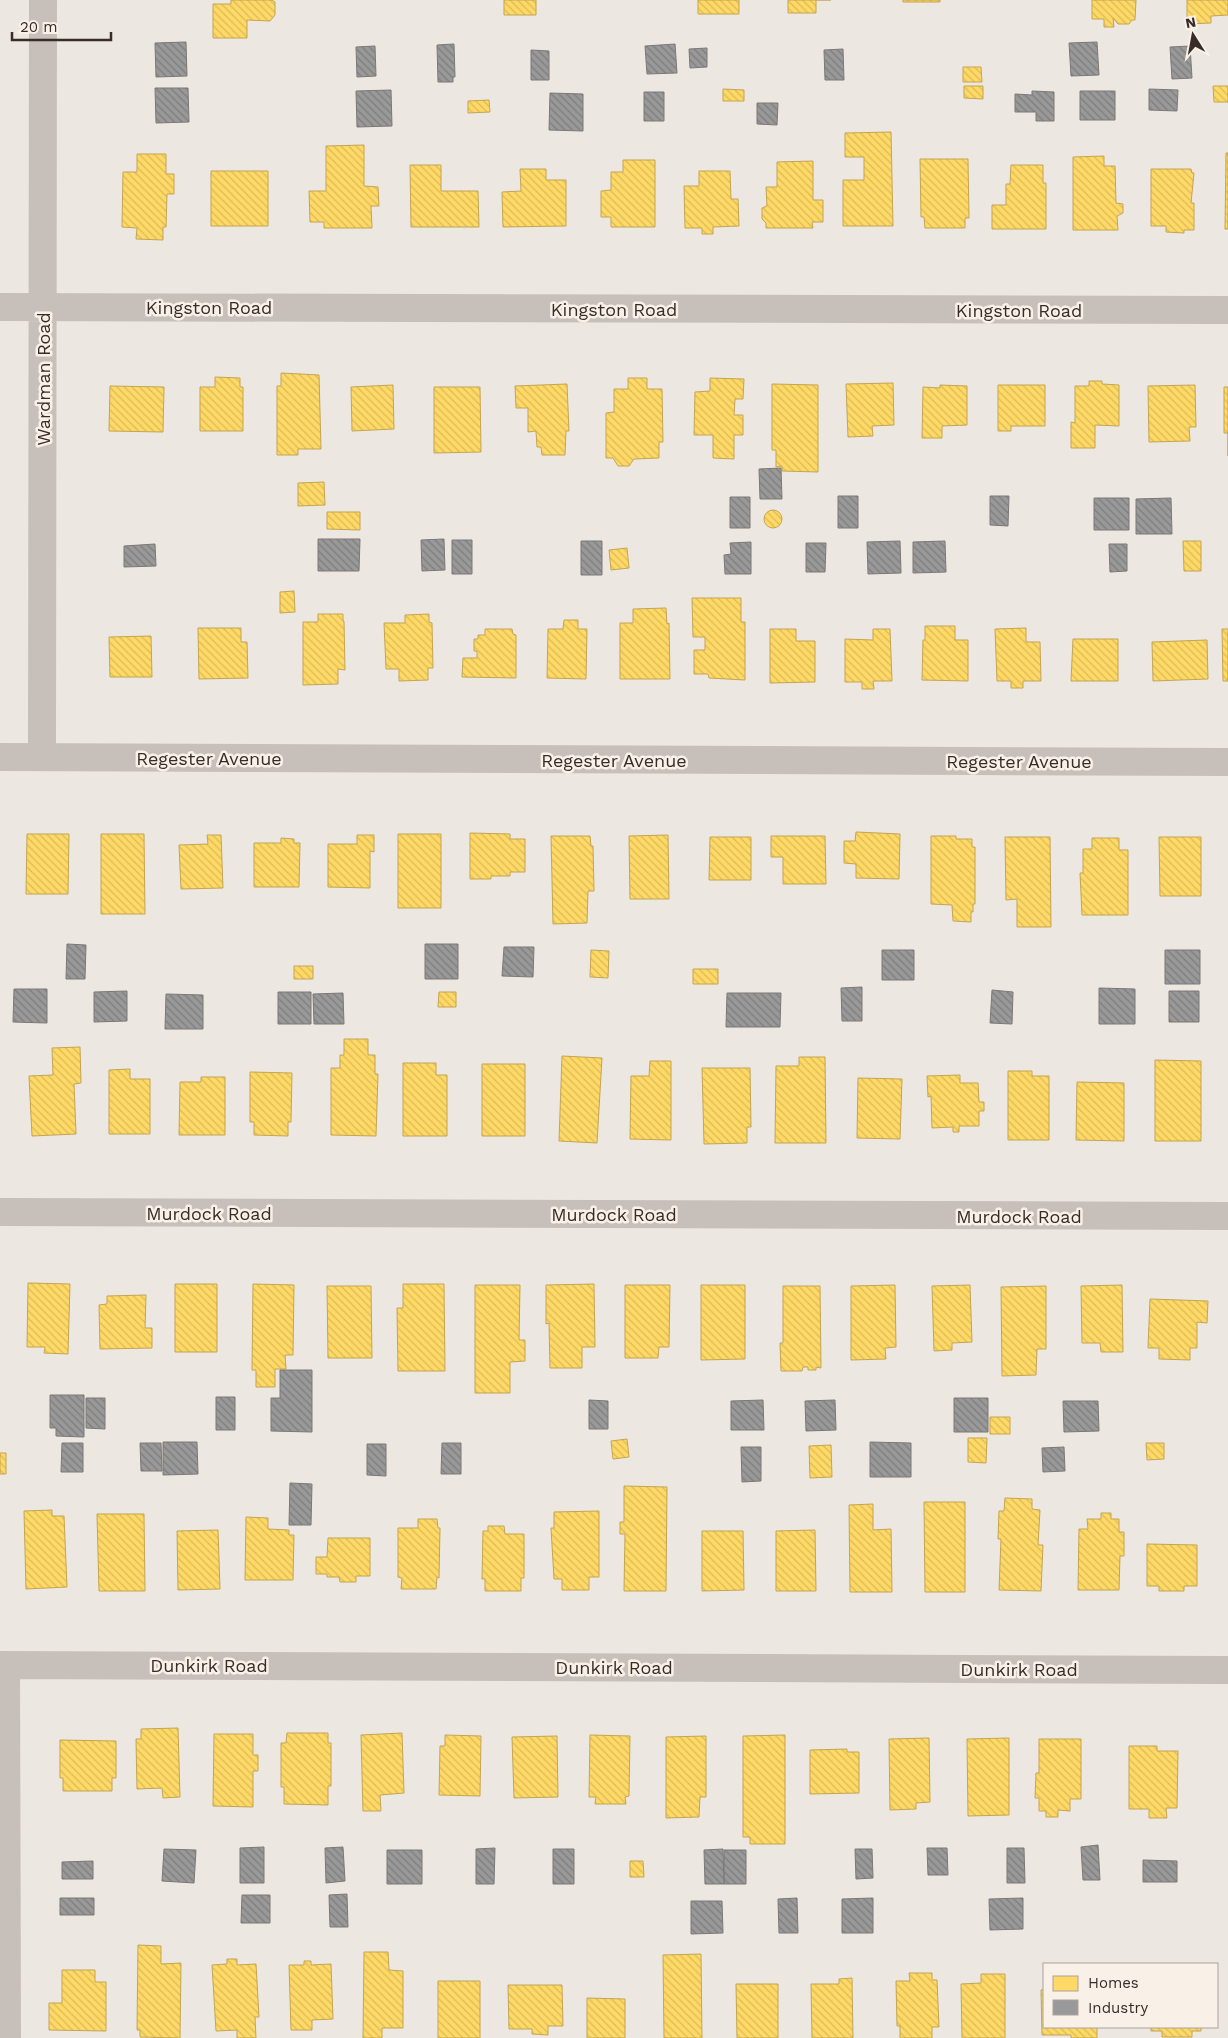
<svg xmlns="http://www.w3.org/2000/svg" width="1228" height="2038" font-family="'Work Sans',sans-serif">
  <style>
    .homes { fill: url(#homes-back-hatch); stroke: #c3a553 }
    .industry { fill: url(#industry-back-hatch); stroke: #7c7877 }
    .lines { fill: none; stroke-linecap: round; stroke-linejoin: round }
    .minor { stroke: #c6bfba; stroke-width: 28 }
    .labels { text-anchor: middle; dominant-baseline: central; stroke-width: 5; stroke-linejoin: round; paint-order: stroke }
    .street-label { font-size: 18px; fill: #372c28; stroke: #f9f1e8 }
  </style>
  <defs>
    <pattern id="homes-back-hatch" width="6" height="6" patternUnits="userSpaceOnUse" patternTransform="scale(1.25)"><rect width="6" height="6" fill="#ffd966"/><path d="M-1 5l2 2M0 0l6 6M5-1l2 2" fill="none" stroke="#dbba58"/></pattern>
    <pattern id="industry-back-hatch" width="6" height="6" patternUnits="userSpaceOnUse" patternTransform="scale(1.25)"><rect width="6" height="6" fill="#999"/><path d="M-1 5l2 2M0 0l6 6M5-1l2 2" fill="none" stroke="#7e7d7d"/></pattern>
  </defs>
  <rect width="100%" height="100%" fill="#ede7e1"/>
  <path class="homes" d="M231,0h41l3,2v13l-5,6 -23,-1v18h-34v-34h18z
    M504,0h32v15h-32z
    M698,0h41v14h-41z
    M788,0h43h-15v13h-28z
    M903,0h37v2h-37z
    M1092,0h44l-1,20h-3l-3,4h-11l-5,-6 1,9h-10v-8h-12z
    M1187,0h41v15l-17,1v7l-24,1z
    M963,67h18l1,15h-19z
    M964,86h19v13l-19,-1z
    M1213,86h15v16h-14z
    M723,89l21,1v11h-21z
    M489,100l1,12 -22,1v-12z
    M891,132l2,94h-50v-46h21v-23h-19v-24z
    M364,145v41l14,1 1,19h-8l1,22h-48v-6h-14l-1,-31h17v-45z
    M1226,153h2v76h-3z
    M137,154h29v20h8v20h-7l-1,33h-3v13l-27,-1 1,-11 -15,-1 1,-55h14z
    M1104,156v10h11l1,37 7,1v9l-6,3 1,14h-45v-73z
    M920,159h48l1,59h-4v10h-40l-1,-11h-3z
    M623,160h32v67h-44v-10h-10v-26l10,-1v-18h12z
    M813,161v39h10v22h-11l1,6h-47v-5l-4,-4v-11l5,-2 -1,-19h11v-25z
    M410,165h31v26h37l1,36h-68z
    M1011,165h32v18h3v46h-54v-24h14v-21h4z
    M520,169h26v11h20v46l-63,1 -1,-35 19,-1z
    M1151,169h40l1,4h2l-3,30h3v27h-10v3l-18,-1v-6h-15z
    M211,171h57v55h-57z
    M699,171h31l1,28h7l1,27 -26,1v7h-11v-6h-17l-1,-42h15z
    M281,373l38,2 2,74h-23v6h-21v-69h4z
    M215,377l25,1v9h3v44h-43v-44h15z
    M628,378h19v11h15l1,53h-4v16l-25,1 -5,7h-11l-5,-8h-7v-45l8,-1v-23h14z
    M710,378l34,1 -1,20h-8l-1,16h9v20h-9v24l-21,-1v-23h-19l1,-43 15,-1z
    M1089,381h13v3l17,1v41l-24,-1v23h-24v-26l4,1v-37h14z
    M893,383l1,42 -22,1 1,10 -25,1 -2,-53z
    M567,384l2,47h-3l-1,24h-23l-1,-8h-4l-1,-16 -8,1v-24h-12l-1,-22z
    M772,384l46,1v87l-36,-1v-5l-6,1v-17h-4z
    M393,385l1,44 -42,2 -1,-44z
    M940,385l27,1v39l-25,1v12h-20l1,-51 17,1z
    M998,385h47v41h-34v5h-13z
    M1195,385l1,42h-7l1,14 -41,1 -1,-56z
    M110,386l54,1 -1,45 -54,-1z
    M434,387h46l1,65 -47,1z
    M1224,387h4v69v-23h-4z
    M324,482l1,23 -27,1v-23z
    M764 519a9 9 0 1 1 18 0a9 9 0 1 1-18 0Z
    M327,512h33v18l-33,-1z
    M1183,541h18v30h-17z
    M627,548l2,20 -18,2 -2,-20z
    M294,591l1,21 -15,1v-21z
    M692,598h49v24h4v58l-36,-2 -1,-4h-14v-24h11v-13h-12z
    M666,608l1,16 2,-1 1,56h-50v-56h13v-14z
    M318,614h25v7h1l1,49 -7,-1v15l-35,1v-63h15z
    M429,614v8l3,1 1,45h-5v12l-29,1v-12h-13l-2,-46h21v-8z
    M564,620h14v9h9l-1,50 -39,-1 1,-49h15z
    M925,626h30v14h13v41l-46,-1 1,-40h2z
    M198,628h43v14h6l1,36 -49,1z
    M1026,628v14h14l1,39h-18v7h-12v-7h-14l-2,-52z
    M485,629h27l1,5 3,1v43l-54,-1 1,-19h14v-7h-3v-12h4v-4h7z
    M770,629h26v12h19v41l-45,1z
    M873,629h17l2,52h-19l1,8h-12v-7h-17v-43l28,1z
    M1222,629h6v52h-5z
    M151,636l1,41h-42l-1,-40z
    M1073,639h45v42h-47z
    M1207,640l1,39 -55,2 -1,-39z
    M856,832l44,2 -1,45 -43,-1v-14l-12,-1v-22h11z
    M470,833l40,1v5h15v33h-15v4h-19v3h-21z
    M27,834h42l-1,60h-42z
    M101,834h43l1,80h-44z
    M398,834h43v74h-43z
    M207,835h14l2,53 -42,1 -2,-44 29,-1z
    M357,835h17v17l-4,-1v37l-42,-1v-43h29z
    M668,835l1,64h-39l-1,-63z
    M551,836h39l1,10h2l1,45h-6l-1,32 -34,1z
    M771,836h54l1,48h-43v-27h-12z
    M931,836h25v3h16v8h3v57h-2v8h-2v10l-18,-1 -1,-16 -21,-1z
    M710,837h41v43h-42z
    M1005,837h45l1,90h-34v-28l-11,1z
    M1159,837h42v59h-41z
    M281,838l13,1v4h6l-1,44h-45v-44h27z
    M1092,838h27v12h9v65h-46l-2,-42h3v-24h9z
    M591,950l18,1 -1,27 -18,-1z
    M294,966h19v13h-19z
    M693,969h25v15h-25z
    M439,992h17v15h-18z
    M344,1039h24v16h7v19h3l-2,62 -45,-1v-67h9v-13h4z
    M80,1047l1,36 -7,1 2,50 -44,2 -3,-60 24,-1 -1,-27z
    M562,1056l40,2 -5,85 -38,-2z
    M799,1057h26l1,86h-51l1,-77h23z
    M1155,1060l46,1v80h-46z
    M650,1061h21v79l-41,-1 1,-63h18z
    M403,1063h33v12h11v61h-44z
    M482,1064h43v72h-43z
    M702,1068h48l1,59h-4v16l-43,1z
    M130,1069v10h20v55h-41v-64z
    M1008,1071h24v5h17v64h-41z
    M250,1072l42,1 -1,49h-3v14l-34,-1v-13h-4z
    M960,1075v8h18l1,19h5v9h-5v15h-20v6h-6v-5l-21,1 -1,-32 -3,1 -1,-21z
    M201,1077h24v58h-46l1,-53h21z
    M858,1078l44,1 -2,60 -43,-1z
    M1077,1082l47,1v58l-48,-1z
    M28,1283l42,1 -2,70 -24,-1 1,-6h-18z
    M175,1284h42v68h-42z
    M253,1284l41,1 -1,70h-8l1,14h-11v18h-19v-17h-4z
    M403,1284h41l1,87h-47l-1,-63h6z
    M594,1284l1,63h-13v21h-32l-1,-45 -3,1v-39z
    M475,1285h45l-1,55h6v21l-15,1v31h-35z
    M625,1285h45l-1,62h-10l-1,11h-33z
    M701,1285h44v74l-44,1z
    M895,1285l1,62 -11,1 1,11 -35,1v-74z
    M970,1285l2,57 -20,1v7l-18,1 -2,-65z
    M1122,1285l1,67h-22l-1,-9h-18l-1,-57z
    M327,1286h44l1,72h-44z
    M783,1286h37l1,82 -5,-1v3h-8v-3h-5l-1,4h-21l-1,-28h3z
    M1046,1286v63h-9l-1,26 -34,1 -1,-89z
    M146,1295l-1,33h7v20l-52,1 -1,-44 8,-1v-8z
    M1150,1299l58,2 -1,22 -10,-1v26h-7v12l-31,-1v-11h-11z
    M990,1417h20v17h-20z
    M968,1438h19l-1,25 -18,-1z
    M627,1439l2,18 -16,2 -2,-18z
    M1146,1443h18v16l-17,1z
    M831,1445l1,32 -22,1 -1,-32z
    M0,1453h6v21h-6z
    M624,1486l43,1 -1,104h-42l1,-57h-5v-12h4z
    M1005,1498l27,1v10l8,1 -2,35h5l-2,46 -42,-1 2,-51h-3l1,-28h5z
    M924,1502h41v90h-40z
    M873,1504v26l18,-1 1,63h-42l-1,-87z
    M52,1510v6h12l3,71 -41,2 -2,-78z
    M599,1511v66h-10v13h-27v-11h-8l-3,-51h3v-16z
    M1101,1513h10v6h8v13h5v24h-4l-1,34h-41l1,-61h9l-1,-10h14z
    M97,1514h47l1,77h-46z
    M246,1517l22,1v11l21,1v5h5l-1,45h-48z
    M418,1519h19l1,9h2l-1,50 -2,-1 -1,12h-35l1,-11 -4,-1v-49h20z
    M488,1526h16l1,8h19v44h-3v13h-36v-12h-3l1,-48h5z
    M218,1530l2,59 -42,1 -1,-59z
    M815,1530l1,61h-40v-60z
    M702,1531h41l1,59 -42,1z
    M328,1538h42v38h-14v6h-16l-1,-5h-12v-3h-11v-17h11z
    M1147,1544l50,1v41h-13v5h-25v-5h-12z
    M178,1728l2,69 -17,1 -1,-10 -25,1 -1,-50h5v-10z
    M287,1733h41v10h3v43h-3v19l-44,-1v-17h-3v-44h5z
    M402,1733l2,60 -24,2 1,16h-18l-2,-76z
    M214,1734h39v21h5v16h-5v36l-40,-1z
    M445,1735l36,1 -1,60 -41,-1 1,-49h5z
    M590,1735l40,1 -1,60 -4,1 1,7h-31l1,-7h-7z
    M785,1735v109h-35v-7h-7v-101z
    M557,1736l1,61 -44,1 -2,-61z
    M706,1736v61h-6l-1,20 -33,1v-81z
    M929,1738l1,64 -14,1v6l-26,1 -1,-71z
    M1009,1738v77l-41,1 -1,-77z
    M1039,1739h42v60h-11v12l-12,-1v7h-12v-6h-7v-13h-4l1,-25h3z
    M60,1740l56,1v37h-4v13h-49v-13h-3z
    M1129,1746h28v5h21l-1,57h-11l1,10h-18v-9h-20z
    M847,1749v3h12v41l-49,1v-44z
    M630,1861h13l1,16h-14z
    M138,1945l23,1v18l20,-1 -1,75 -40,-1v-7h-3z
    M364,1952h24l1,18 14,1v57h-21v10h-19z
    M701,1954l1,84h-38l-1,-83z
    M227,1959h10v6l19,-1 3,53h-4l1,21h-19v-8l-21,1 -4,-66 15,-1z
    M304,1961h7v4l20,-1 2,55 -21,1v10h-21l-2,-65h15z
    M62,1970h33v12h11v49l-57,-1v-27h13z
    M909,1973h23v7h5l2,47h-7v11h-32v-12h-3l-1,-45h14z
    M981,1974h24v64h-43l-1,-54 20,-1z
    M852,1978l1,60h-41l-1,-54h28v-5z
    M438,1981h42v57h-42z
    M736,1984h42v54h-41z
    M508,1985h54l1,41h-15v9l-16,-1v-5h-23z
    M1044,1989v38h53v11h-26v-3h-29l-1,-45z
    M587,1998l38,1v39h-38z
    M1151,2027h50v4h-9v6h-30v-6h-11z"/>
  <path class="industry" d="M186,42l1,34 -31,1 -1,-34z
    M1097,42l2,33 -28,1 -2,-33z
    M454,44l1,33h-2v5h-15l-1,-37z
    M675,44l2,29 -30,1 -2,-28z
    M375,46l1,30 -19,1 -1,-30z
    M1190,46l2,32 -20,1 -2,-32z
    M707,48v19l-17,1 -1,-19z
    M843,49l1,31h-19l-1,-30z
    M531,50l18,1v29h-18z
    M155,88h33l1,34 -33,1z
    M1149,89l29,1 -1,21 -28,-1z
    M391,90l1,36 -35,1 -1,-36z
    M1032,91l22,1v29h-18v-9h-21v-18l17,1z
    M1080,91h35v29h-35z
    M644,92h20v29h-20z
    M550,93l33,1v37l-34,-1z
    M757,103h21l-1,22 -20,-1z
    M781,468l1,31h-22l-1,-30z
    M838,496h20v32h-20z
    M990,496h19l-1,30 -18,-1z
    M730,497h20v31h-20z
    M1094,498h35v32h-35z
    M1171,498l1,36h-36v-35z
    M318,539h42l-1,32h-41z
    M444,539l1,31 -23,1 -1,-31z
    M452,540h20v34h-20z
    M581,541h21v34h-21z
    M900,541l1,32 -33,1 -1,-32z
    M945,541l1,31 -33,1v-31z
    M751,542v32h-26l-1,-19 7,-1 -1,-11z
    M806,543h20l-1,29h-19z
    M155,544l1,22 -32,1v-21z
    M1109,544h18v27l-17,1z
    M67,944l19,1 -1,34h-19z
    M425,944h33v35h-33z
    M504,947h30l-1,30 -31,-1z
    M882,950h32v30h-32z
    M1165,950h35v34h-35z
    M862,987v34h-20l-1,-33z
    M1099,988l36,1v35h-36z
    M14,989h33v34l-34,-1z
    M992,990l21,2 -1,32 -22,-1z
    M127,991v30l-33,1v-30z
    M1169,991h30v31h-30z
    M278,992h33v32h-33z
    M343,993l1,31h-30l-1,-30z
    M727,993h54l-1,34h-54z
    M166,994l37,1v34h-38z
    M280,1370h32v62l-41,-1v-33h9z
    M50,1395h34v42l-28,-1v-8h-6z
    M216,1397h19v33h-19z
    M86,1398h19v31l-19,-1z
    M954,1398h34v34h-34z
    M589,1400l19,1v28h-19z
    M763,1400l1,30h-33v-29z
    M835,1400l1,30 -30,1 -1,-30z
    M1063,1401h35l1,30 -35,1z
    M163,1442h34l1,32 -35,1z
    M870,1442l41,1v34h-41z
    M62,1443h21v29h-22z
    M140,1443h21l1,28h-21z
    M442,1443h19v31h-20z
    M367,1444h19v32l-19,-1z
    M741,1447h20v34l-19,1z
    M1064,1447l1,24 -22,1 -1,-24z
    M290,1483l22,1 -1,41h-22z
    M1098,1845l2,35h-17l-2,-33z
    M264,1847v36h-24v-35z
    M343,1847l2,34 -19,2 -1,-35z
    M495,1848l-1,36h-18v-35z
    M927,1848h20l1,27h-20z
    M1007,1848h17l1,35h-18z
    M164,1849l32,1 -2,33 -32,-2z
    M553,1849h21v35h-21z
    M723,1849l1,35h-19l-1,-34z
    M855,1849h17l1,29 -17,1z
    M387,1850h35v34h-35z
    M724,1850h22v34h-22z
    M1143,1860l34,1v21h-34z
    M93,1861v18h-31v-17z
    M347,1894l1,33h-18l-1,-32z
    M242,1895h28v28h-29z
    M60,1898h34v17h-34z
    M797,1898l1,35h-19l-1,-34z
    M873,1898v35h-31v-34z
    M1023,1898v31l-33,1 -1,-31z
    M691,1901h31l1,32 -32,1z"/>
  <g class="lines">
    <path class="minor" d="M0,307l1228,3
      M0,757l1228,5
      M42,757l1,-757
      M0,1212l1228,4
      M0,1665l1228,5
      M6,1665l1,373"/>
  </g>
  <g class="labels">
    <g class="street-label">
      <text x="209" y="307">Kingston Road</text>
      <text x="614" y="309">Kingston Road</text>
      <text x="1019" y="310">Kingston Road</text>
      <text transform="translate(43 379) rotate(-90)">Wardman Road</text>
      <text x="209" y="758">Regester Avenue</text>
      <text x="614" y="760">Regester Avenue</text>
      <text x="1019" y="761">Regester Avenue</text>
      <text x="209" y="1213">Murdock Road</text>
      <text x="614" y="1214">Murdock Road</text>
      <text x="1019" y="1216">Murdock Road</text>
      <text x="209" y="1665">Dunkirk Road</text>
      <text x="614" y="1667">Dunkirk Road</text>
      <text x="1019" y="1669">Dunkirk Road</text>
    </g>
  </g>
  <rect x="1043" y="1963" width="175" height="65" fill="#f9f1e8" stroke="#aba29b"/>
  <rect x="1053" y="1976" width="25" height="15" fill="#ffd966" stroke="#aba29b"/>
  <text x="1088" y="1988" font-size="15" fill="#372c28">Homes</text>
  <rect x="1053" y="2000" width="25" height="15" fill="#999999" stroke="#aba29b"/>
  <text x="1088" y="2013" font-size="15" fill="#372c28">Industry</text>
  <g transform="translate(1193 35) rotate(349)" stroke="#f9f1e8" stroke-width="4" paint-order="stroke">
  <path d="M0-4L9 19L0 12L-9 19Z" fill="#372c28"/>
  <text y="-8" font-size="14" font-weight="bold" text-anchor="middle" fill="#372c28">N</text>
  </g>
  <path d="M12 32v8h99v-8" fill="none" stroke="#372c28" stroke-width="2.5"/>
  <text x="20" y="32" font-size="15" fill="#372c28" stroke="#f9f1e8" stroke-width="4" paint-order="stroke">20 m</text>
</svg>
